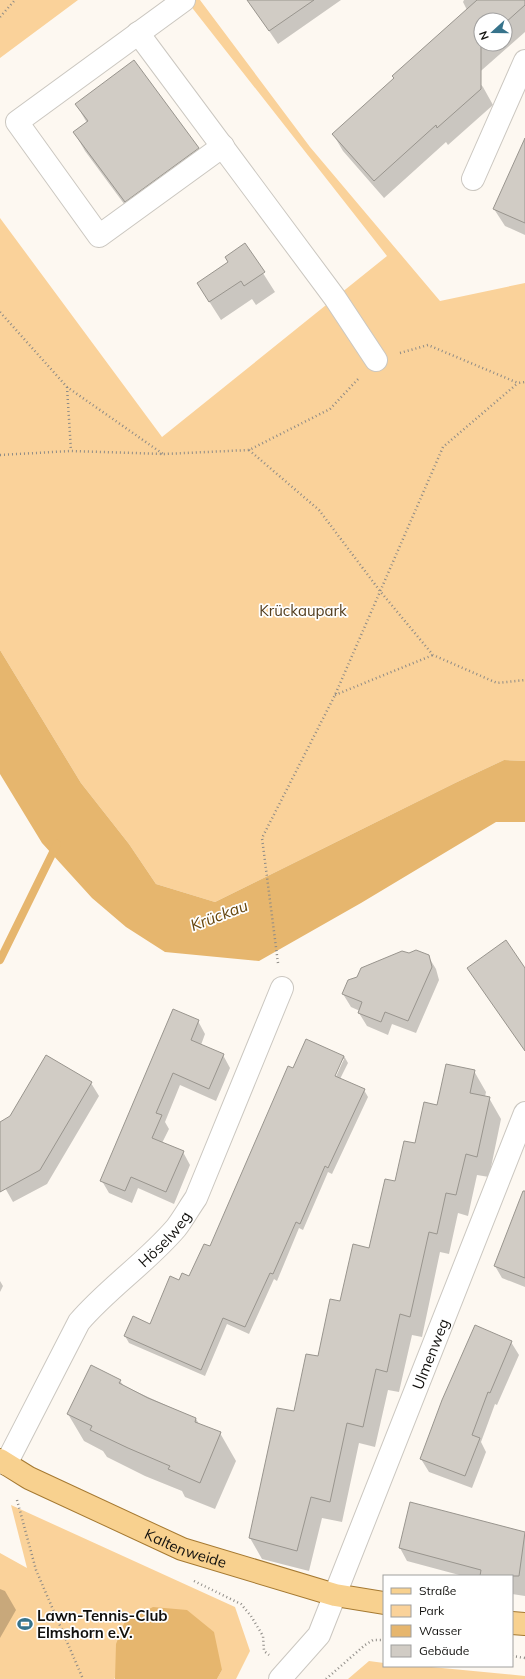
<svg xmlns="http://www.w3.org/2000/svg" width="525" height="1679" font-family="Mulish,sans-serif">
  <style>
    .green { fill: #fad29a }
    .water { fill: #e6b66e }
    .shadow { fill: #0003; fill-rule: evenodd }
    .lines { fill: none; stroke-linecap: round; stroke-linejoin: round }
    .stream { stroke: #e6b66e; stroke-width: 8 }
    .building { fill: #d1ccc5; stroke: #99958e }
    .minor-casing { stroke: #cbc7c0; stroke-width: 24 }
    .major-casing { stroke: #a57931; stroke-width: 24 }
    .path { stroke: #8e8b86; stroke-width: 2.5; stroke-dasharray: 1 3; stroke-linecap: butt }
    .minor { stroke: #fff; stroke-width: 22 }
    .major { stroke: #f8d18f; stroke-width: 22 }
    .labels { text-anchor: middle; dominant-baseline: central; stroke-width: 3.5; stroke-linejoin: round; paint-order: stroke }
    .park-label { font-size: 15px; fill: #523d1e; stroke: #fff }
    .street-label { font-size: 15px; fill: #11100d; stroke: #fff }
    .poi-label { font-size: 15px; font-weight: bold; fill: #11100d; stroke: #fff; text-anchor: start }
    .water-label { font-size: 16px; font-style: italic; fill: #65450d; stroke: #fff }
  </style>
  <rect width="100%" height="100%" fill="#fdf8f1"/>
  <path class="green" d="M0,0h78l-78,58z
    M186,0h14l110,147 130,154 85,-18v478l-21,-1 -49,23 -240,119 -59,-18 -27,-40 -48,-61 -81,-133v-432l162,219 225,-181z
    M11,1505l224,102 15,44 -14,28h-19l5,-9 -108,8 1,1h-115v-126l27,15z
    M369,1661l15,2v3h37l104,10v3h-177z"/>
  <path class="water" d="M0,650l81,133 48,61 27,40 59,18 240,-119 49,-23 21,1v61h-29l-135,81 -102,58 -94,-9 -39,-25 -34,-29 -50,-55 -42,-69z
    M153,1607l34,3 27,22 8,38 -5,9h-102l1,-35 9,-23z"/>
  <path class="shadow" d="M248,0h93l-63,44z
    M464,0h56l5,6v26l-51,45 9,10 10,18 -45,40 -2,-3 -62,56 -41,-47 -10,-17 61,-55 -1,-3 74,-66 -4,-8zM481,20h24v24h-24z
    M76,104l122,45 11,18 -73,53 -51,-69 -11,-19 13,-9z
    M525,140v95l-20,-9 -11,-17z
    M245,245l30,47 -19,13 -4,-6 -31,21 -23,-36 31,-21z
    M428,956l8,13 3,11 -23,53 -24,-9 -4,11 -21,-9 -8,-13 1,-2 -9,-4 -8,-13z
    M468,968l57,2v76l-2,2z
    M198,1021l7,13 -4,11 22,10 7,13 -14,33 -36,-16 -15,37 4,7 -7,14 21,9 7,13 -16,39 -36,-16 -6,15 -23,-10 -7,-12z
    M344,1056l4,7 -8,16 24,11 4,7 -36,77 -4,-2 -25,58 -4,-2 -22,53 -3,-2 -25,55 -22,-10 -22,52 -76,-33 -4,-7 25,-11 29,-44 11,-4 20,-29 83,-178zM342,1059h2l-10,22 -2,-1z
    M474,1071l12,21 -1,5 4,1 12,21 -12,58 -12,-2 -9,41 -10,-3 -9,41 -9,-2 -18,85 -10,-2 -13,57 -11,-2 -13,57 -16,-4 -17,79 -20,-4 -13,53 -47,-12 -12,-21 45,-126 46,-110 29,-53 26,-66 42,-77z
    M91,1083l8,13 -52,88 -34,18 -13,-23v-56z
    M525,1205v82l-23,-9 -7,-12z
    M0,1281l3,5 -3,6z
    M511,1342l8,13 -22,50 -2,-1 -14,38 5,10 -14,36 -43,-16 -8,-13z
    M120,1381l4,5 72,33 3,5 21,9 16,28 -21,48 -30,-12 -3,-6 -37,-15 -38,-19 -4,-6 -19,-10 -16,-27z
    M411,1503l114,30v63l-13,-2v-18h-49l-56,-15 -7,-13z
    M0,1589l5,2 11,19 -16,28z"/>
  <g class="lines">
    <path class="stream" d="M0,960l57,-116"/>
  </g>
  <path class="building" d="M247,0h67l-45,31z
    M477,0h48v5l-20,18v-3h-24v69l-44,39 -1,-3 -62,56 -42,-47 62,-56 -2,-2z
    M134,60l65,88 -74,54 -52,-70 15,-11 -13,-17z
    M525,138v85l-32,-14z
    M245,243l20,29 -21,14 -3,-5 -32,21 -12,-19 31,-21 -3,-5z
    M506,940l19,28v83l-58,-83z
    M416,950l13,5 3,12 -24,54 -23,-9 -4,10 -23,-9 4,-11 -20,-8 6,-14 9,-3 4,-9 41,-17 7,2z
    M173,1009l26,11 -8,20 33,14 -15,35 -36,-16 -17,40 6,2 -10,23 32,13 -18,41 -35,-15 -6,14 -25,-10z
    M306,1039l38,17 -9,20 30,13 -37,79 -3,-2 -25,58 -4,-2 -23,52 -3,-1 -25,54 -22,-9 -22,52 -77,-34 9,-20 17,8 20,-48 9,4 3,-7 7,3 15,-32 6,2 78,-180 5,2z
    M46,1055l46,27 -52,88 -40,22v-70l10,-6z
    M446,1064l29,6 -5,23 20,4 -13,60 -11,-3 -10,41 -10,-2 -9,41 -8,-2 -19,85 -10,-3 -13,58 -11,-3 -13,58 -16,-4 -17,79 -19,-5 -14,54 -48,-13 28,-130 17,3 12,-57 12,2 12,-57 10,2 13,-57 16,4 16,-69 10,2 9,-40 11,2 9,-41 13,3z
    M523,1191h2v87l-31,-12z
    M475,1325l37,16 -22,52 -2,-1 -16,43 8,3 -15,38 -45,-17 22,-59z
    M91,1365l30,15 -2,3 29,15 48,20 -1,4 26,10 -21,51 -32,-14 2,-3 -42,-18 -38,-18 2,-4 -25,-12z
    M410,1502l115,30 -6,44h-39l1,-6 -82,-22z"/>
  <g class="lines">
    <g class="minor-casing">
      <g id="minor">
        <path d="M184,0l-167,122 82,114 124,-90"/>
        <path d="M138,33l197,265 41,62"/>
        <path d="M473,179l52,-118"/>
        <path id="s1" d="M6,1464l73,-142c29,-34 67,-59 97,-94 7,-9 13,-20 20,-30l86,-210"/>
        <path id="s2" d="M280,1679l39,-44 206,-522"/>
      </g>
    </g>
    <g class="major-casing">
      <g id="major">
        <path id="s3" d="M0,1460l29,18 153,71 153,46 49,8"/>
        <path d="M512,1623l13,1"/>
      </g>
    </g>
    <path class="path" d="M0,17l15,-17
      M0,312l67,75 96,67
      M400,353l28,-8 90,38 7,-1
      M67,387l4,64
      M249,450l70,60 61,81 53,64 64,28 28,-3
      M0,455l71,-4 93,3 85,-4 81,-41 30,-32
      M335,695l98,-40
      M278,963l-16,-125 73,-143 108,-248 75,-64
      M17,1500l19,70 47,109
      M194,1581l47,23 10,12 12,20 1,15 5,4
      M512,1656l13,2
      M326,1679l39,-34 8,-5h11"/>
    <use href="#minor" class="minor"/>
    <use href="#major" class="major"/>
  </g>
  <defs>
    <g id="stadium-bare" transform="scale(1.2)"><path d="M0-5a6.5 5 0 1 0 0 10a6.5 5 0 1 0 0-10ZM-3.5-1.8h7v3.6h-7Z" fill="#37738b" stroke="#fff" stroke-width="2.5" paint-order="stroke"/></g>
  </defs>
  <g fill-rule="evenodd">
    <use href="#stadium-bare" x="25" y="1624"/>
  </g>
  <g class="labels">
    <g class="park-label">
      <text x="303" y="610">Krückaupark</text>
    </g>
    <g class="street-label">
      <text stroke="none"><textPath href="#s1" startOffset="279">Höselweg</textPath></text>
      <text stroke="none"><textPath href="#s2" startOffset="361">Ulmenweg</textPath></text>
      <text stroke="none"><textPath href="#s3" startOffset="206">Kaltenweide</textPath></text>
    </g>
    <g class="poi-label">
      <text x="37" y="1615">Lawn-Tennis-Club<tspan x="37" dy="17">Elmshorn e.V.</tspan></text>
    </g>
    <g class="water-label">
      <text transform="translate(219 915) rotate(-21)">Krückau</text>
    </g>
  </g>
  <rect x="383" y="1575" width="130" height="92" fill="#ffffff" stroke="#a09f9e"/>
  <rect x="391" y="1588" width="20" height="6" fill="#f8d18f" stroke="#a09f9e"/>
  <text x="419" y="1595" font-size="12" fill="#11100d">Straße</text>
  <rect x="391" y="1605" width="20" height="12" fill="#fad29a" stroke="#a09f9e"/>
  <text x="419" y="1615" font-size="12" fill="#11100d">Park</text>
  <rect x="391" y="1625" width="20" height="12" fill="#e6b66e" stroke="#a09f9e"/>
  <text x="419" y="1635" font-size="12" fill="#11100d">Wasser</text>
  <rect x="391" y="1645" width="20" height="12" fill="#d1ccc5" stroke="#a09f9e"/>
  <text x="419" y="1655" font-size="12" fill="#11100d">Gebäude</text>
  <g transform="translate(493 32) rotate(249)"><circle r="19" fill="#ffffff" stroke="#a09f9e"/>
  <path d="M0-3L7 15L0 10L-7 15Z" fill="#37738b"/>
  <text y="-6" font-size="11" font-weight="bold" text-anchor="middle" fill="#11100d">N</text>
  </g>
</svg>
